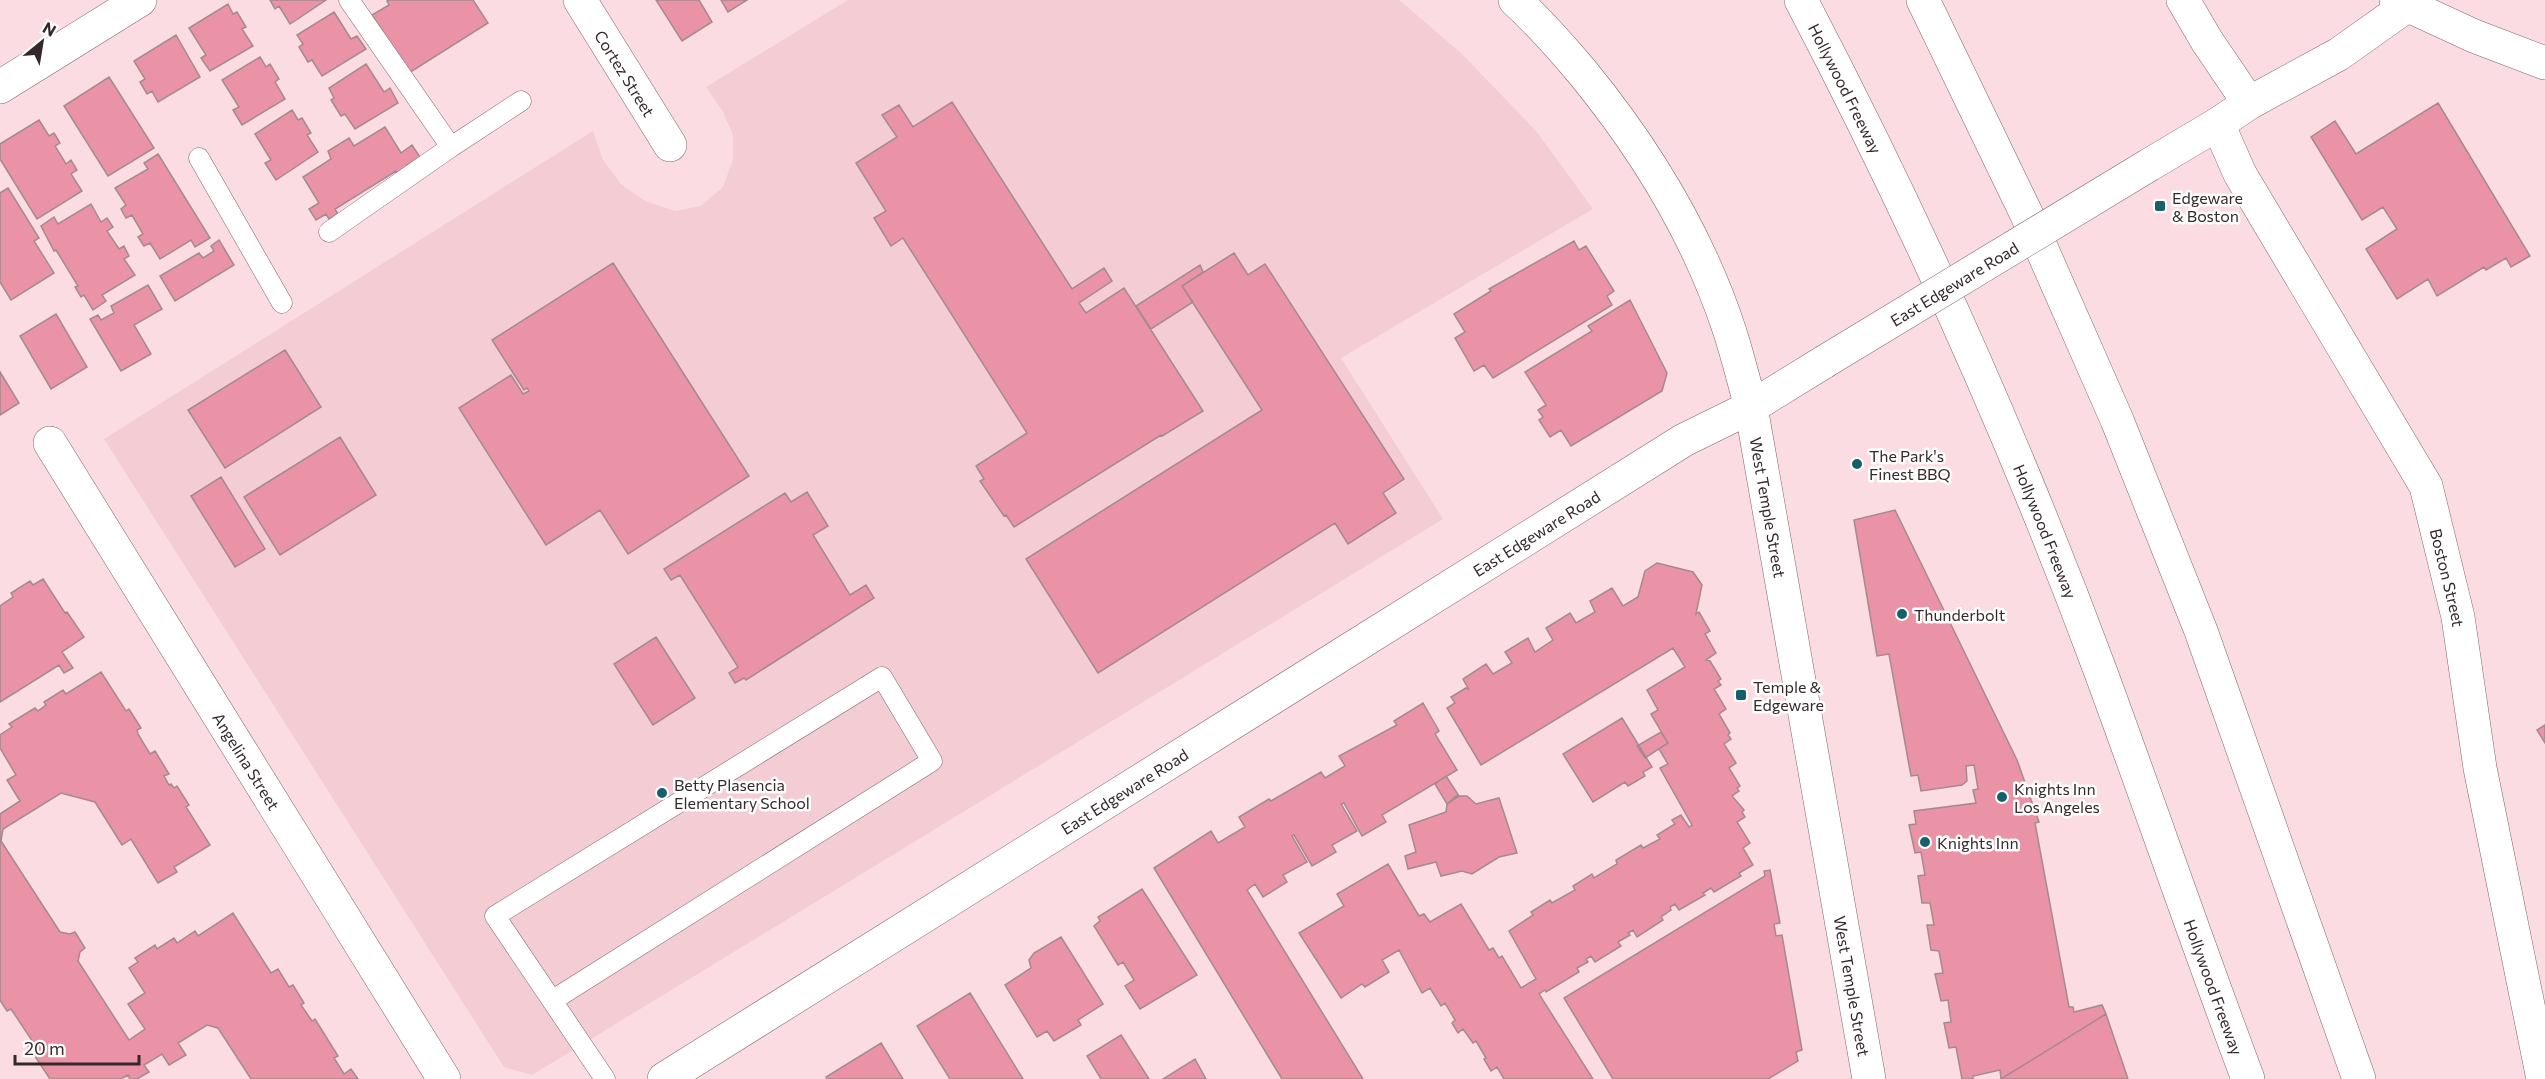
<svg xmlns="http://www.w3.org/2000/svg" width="2545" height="1079" font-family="Commissioner,sans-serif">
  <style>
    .built { fill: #f3ccd4 }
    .building { fill: #ea93a7; stroke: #a6898f; stroke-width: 1.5 }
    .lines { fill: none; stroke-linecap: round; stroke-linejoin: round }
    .service-casing { stroke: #7f656a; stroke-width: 21 }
    .minor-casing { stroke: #7f656a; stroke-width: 34 }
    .tertiary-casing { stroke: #7f656a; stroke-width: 34 }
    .secondary-casing { stroke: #7f656a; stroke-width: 34 }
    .motorway-casing { stroke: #7f656a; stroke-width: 34 }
    .service { stroke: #fff; stroke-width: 20 }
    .minor { stroke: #fff; stroke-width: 33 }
    .tertiary { stroke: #fff; stroke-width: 33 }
    .secondary { stroke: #fff; stroke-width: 33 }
    .motorway { stroke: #fff; stroke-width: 33 }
    .minor-bridge-casing { stroke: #7f656a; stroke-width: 34; stroke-linecap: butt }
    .minor-bridge { stroke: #fff; stroke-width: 33 }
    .poi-dot { fill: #14606d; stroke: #fff; stroke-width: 2 }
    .labels { text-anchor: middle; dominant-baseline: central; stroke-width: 5; stroke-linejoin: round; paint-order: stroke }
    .street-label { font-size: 16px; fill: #34282a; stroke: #fff }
    .poi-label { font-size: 16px; fill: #34282a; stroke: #fff; text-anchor: start }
  </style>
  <rect width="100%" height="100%" fill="#fbdce2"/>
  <path class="built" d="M848,0h551l62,53 75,78 57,78 -252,149 102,161 -911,556 -28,-8 -400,-628 489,-308 10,29 18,24 24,17 30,10 26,-5 22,-19 10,-27v-25l-11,-25 -16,-23z"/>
  <path class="building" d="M270,0h56l-36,24 -11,-18 -4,3z
    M389,0h84l15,23 -79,50 -37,-58 17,-10 -2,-4z
    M656,0h43l13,22 -30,19z
    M721,0h26l-19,12z
    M228,4l5,10 4,-2 9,15 -4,2 11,17 -43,25 -9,-13 5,-3 -17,-27z
    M334,12l17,27 6,-3 9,13 -44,27 -10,-16 -4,2 -9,-15 4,-3 -6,-9z
    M176,35l24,42 -42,25 -6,-11 -5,3 -7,-12 5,-3 -11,-18z
    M260,57l6,10 4,-3 9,15 -4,3 10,17 -43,26 -9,-15 6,-3 -17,-27z
    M366,64l18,28 6,-4 8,15 -43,26 -10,-15 -4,2 -10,-16 3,-2 -5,-10z
    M109,77l45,71 -46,28 -44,-70z
    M952,102l120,187 32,-21 8,13 -33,22 7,10 38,-25 79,123 -41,25 -1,-1 -147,92 -8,-12 -2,1 -24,-35 4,-2 -8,-13 51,-33 -124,-195 -12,8 -17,-28 12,-7 -30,-48 41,-26 -15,-22 17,-10 14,22z
    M2438,103l92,153 -19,11 -5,-9 -20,12 -2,-3 -47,29 -9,-17 -31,20 -31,-50 31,-20 -14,-22 -21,13 -51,-83 24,-16 21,33z
    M292,110l6,10 4,-2 9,15 -4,2 11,17 -42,28 -11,-17 6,-3 -16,-26z
    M39,120l10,16 5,-3 6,10 -5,3 11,18 5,-4 6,10 -6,4 11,17 -45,28 -37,-60v-15z
    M385,127l16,26 11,-8 8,12 -13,8 2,5 -10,6 -3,-5 -61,38 3,5 -9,5 -3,-5 -10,6 -7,-11 10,-6 -16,-26 28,-18 -3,-8 21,-13 5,8z
    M158,154l52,84 -15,9 -4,-7 -31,19 -10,-16 -6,3 -6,-9 5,-3 -11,-19 -6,3 -5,-9 5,-4 -11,-17 33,-19 -4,-6z
    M8,188l31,50 -5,3 20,32 -43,27 -11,-18v-89z
    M91,204l10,18 6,-4 6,9 -6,4 12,18 5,-3 5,10 -5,3 11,16 -33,20 4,6 -13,9 -9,-15 -3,2 -6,-10 3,-1 -22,-36 -2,1 -13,-25 13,-9 4,7z
    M219,240l15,25 -59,36 -15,-25 39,-23 4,5 11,-7 -3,-5z
    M1574,241l5,9 7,-4 28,45 -7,5 5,9 -119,73 -9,-13 -10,6 -19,-33 10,-6 -11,-18 37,-23 -2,-2z
    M1234,253l14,22 17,-11 139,215 -21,14 13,20 -48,31 -13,-21 -237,150 -72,-114 236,-149 -80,-124z
    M613,263l136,213 -121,78 -28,-44 -54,35 -87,-137 52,-33 12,19 6,-3 -2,-3 -3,2 -32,-50z
    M1200,265l3,7 -21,14 11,16 -42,27 -15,-23z
    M148,285l14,24 -28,16 17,29 -30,17 -31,-52 8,-4 3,5 13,-7 -3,-7z
    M1630,300l37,73 -5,18 -91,55 -10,-16 -11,7 -11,-17 4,-3 -5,-7 8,-5 -21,-33 67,-41 -4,-5z
    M56,314l31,53 -36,22 -31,-53z
    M285,350l36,57 -96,61 -37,-58z
    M0,372l19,31 -19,12z
    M340,437l36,58 -96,60 -36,-58z
    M221,477l44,72 -30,18 -44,-71z
    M807,492l21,34 -15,9 37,60 16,-10 8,13 -128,82 -2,-2 -9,5 -6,-10 9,-6 -58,-92 -9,5 -7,-11 121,-76 6,9z
    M1895,510l122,250 22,62 -4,1 34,184h4l1,5 28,-7 4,9 -105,65 -1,-9 -27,6v3h-11l-6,-32 -7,1 -5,-25 7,-1 -3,-22 -7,1 -6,-27 8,-1 -4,-22 -8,-1 -4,-25h7l-4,-22h-8l-4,-27 7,-1 -4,-23 -6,1 -6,-28 7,-1 -2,-13 62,-8 -3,-13 5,-1 -4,-24 -8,1 1,15 -5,4 -41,6 -3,-16 -7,1 -22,-122 -12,2 -23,-136z
    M1657,563l36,9 9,13 -6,29 3,-2 11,19 -5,3 11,19 -10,7 4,1 11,18 -3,2 3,4 -7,4 12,20 -7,5 11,19 -2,2 3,4 -7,5 12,19 -7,5 11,18 -3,2 2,3 -7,5 12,14 -2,2 3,5 -8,5 13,21 -7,5 10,17 -14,8 2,3 -27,16 -3,-4 -8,5 2,2 -26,15 -4,-6 -5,3 1,3 -10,7 2,3 -26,17 -4,-7 -5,3 2,2 -12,7 3,4 -26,16 -4,-6 -5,3 2,3 -11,6 2,4 -33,20 -1,-2 -6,4 54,85h-89l-7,-12 -6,4 -7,-12 2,-1 -10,-17 -3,2 -10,-14 -5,4 -6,-10 3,-3 -10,-17 -4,3 -11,-18 -8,5 -23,-43 -17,10 7,12 -24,15 -3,-3 -21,14 -42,-65 45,-27 -7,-12 51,-30 31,52 5,-2 6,8 31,-18 28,46 4,-2 6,10 3,-2 19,32 15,-9 -27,-48 24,-16 -2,-3 19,-12 2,3 23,-13 -2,-4 19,-12 2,4 23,-14 -1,-4 25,-15 2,3 17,-9 -3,-4 18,-11 -3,-4 9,-5 8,12 3,-2 -32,-57 8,-4 -9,-15 9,-6 -17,-29 7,-4 -11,-20 38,-23 -12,-19 -192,117 -34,-57 8,-5 -4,-6 15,-9 3,2 -6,-11 23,-15 7,10 19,-11 -7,-11 23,-14 7,14 18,-12 -7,-12 24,-15 6,10 19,-11 -5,-11 22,-13 11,18 15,-9 7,-26z
    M43,579l22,34 2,-1 17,25 -22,15 11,16 -9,5 -5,-8 -59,37v-96l13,-9 -2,-4 19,-12 3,4z
    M656,637l39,61 -42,27 -39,-61z
    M101,672l25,39 3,-2 12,19 -4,2 1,4 12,20 5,-3 14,23 -5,2 5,9 2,-1 3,4 3,-2 12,19 -3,2 24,38 -36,22 3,5 -19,11 -27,-44 -9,6 -27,-43 -34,-9 -58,36 -2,12 59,91 10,2 5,-2 10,16 -5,4 -2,9 51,79 16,-11 -17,-25 17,-11 -16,-25 9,-6 -3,-4 20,-13 2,4 17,-11 3,5 18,-12 3,5 35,-23 38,60 7,-4 11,18 4,-2 11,18 -3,2 11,16 3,-2 23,37 -4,2 10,16 7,-5 7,10h-107l-33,-51 -11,-3 -29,18 8,12 -17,10 -7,-11 -18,11 5,7 -12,7h-7l-2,-4 -7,4h-71l-22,-33 5,-4 -22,-33 -4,2 -7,-11v-186l20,-13 -13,-21 9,-5 -16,-27v-13l12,-8 -3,-3 26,-16 3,3 8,-6 -2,-3 19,-12 3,4z
    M1423,703l16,28 -4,3 22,36 -75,45 4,7 -24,14 -18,-33 -3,1 16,27 -25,14 4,7 -24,14 -18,-31 -2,1 15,26 -24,13 4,7 -24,15 -8,-13 -8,6 116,189h-81l-128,-211 57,-37 7,12 27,-16 -6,-10 30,-18 2,2 50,-29 4,6 20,-12 -6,-10 58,-31 -3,-4z
    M1622,718l30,49 -9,5 2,4 -17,10 -3,-4 -32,20 -30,-48z
    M2545,725v18l-8,-13z
    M1661,732l7,11 -23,15 -8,-12z
    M1446,776l13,20 -12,8 -12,-20z
    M1456,796h11l9,8 23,-6 18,55 -18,4 -27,17 -10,-3 -21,5 -5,-14 -28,7 -3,-13 11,-4 -7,-27 37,-13 1,-8z
    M1770,870l10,53 -6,1 2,12 6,-1 20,115 -6,2 2,9 -30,18h-155l-49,-81 201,-122 -1,-5z
    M1142,889l55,86 -57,34 -15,-23 9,-6 -11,-18 -5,3 -24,-39 6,-5 -2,-4z
    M1061,937l42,67 -25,16 3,5 -27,16 -7,-10 -10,6 -32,-52 26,-17 -2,-8 5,-7z
    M970,993l53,86h-73l-33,-53z
    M2106,1014l22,65h-127z
    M1121,1035l28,44h-48l-14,-23z
    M881,1043l22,36h-76l-1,-2z
    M1195,1059l11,20h-43z"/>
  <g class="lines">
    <g class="service-casing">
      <path id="service" d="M451,147l70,-46
        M199,158l83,145
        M329,232l122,-85 -102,-147
        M553,1000l379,-239 -50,-84 -387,239 110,163"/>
    </g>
    <g class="minor-casing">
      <g id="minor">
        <path id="s1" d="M580,0l90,145"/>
        <path d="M0,87l140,-87"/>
        <path id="s2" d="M2218,124l22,50 186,312 32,131 22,151 63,311"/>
        <path d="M2149,165l69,-41 31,-21 90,-49 76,-54"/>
        <path d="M1751,407l73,-45"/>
        <path id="s3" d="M50,443l394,636"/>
      </g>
    </g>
    <g class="tertiary-casing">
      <g id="tertiary">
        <path d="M2183,0l24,41 42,62"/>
        <path d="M2396,0l78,36 71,27"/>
        <path id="s4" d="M664,1079l1020,-639 67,-33"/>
      </g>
    </g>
    <g class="secondary-casing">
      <g id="secondary">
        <path id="s5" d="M1515,0c24,22 47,48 68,73 63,77 116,164 147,259 8,25 14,50 21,75l118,672"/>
      </g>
    </g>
    <g class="motorway-casing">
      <g id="motorway">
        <path id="s6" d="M1801,0c113,216 214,441 299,670 50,136 97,273 148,409"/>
        <path d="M1923,0l103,213 91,207 84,211 158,448"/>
      </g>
    </g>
    <use href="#service" class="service"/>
    <use href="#minor" class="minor"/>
    <use href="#tertiary" class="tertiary"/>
    <use href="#secondary" class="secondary"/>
    <use href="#motorway" class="motorway"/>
    <g class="minor-bridge-casing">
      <g id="minor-bridge">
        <path id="s7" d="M1824,362l325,-197"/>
      </g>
    </g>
    <use href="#minor-bridge" class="minor-bridge"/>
  </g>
  <g class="poi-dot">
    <rect x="2154" y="200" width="12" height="12" rx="3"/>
    <circle cx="1857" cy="464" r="6"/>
    <circle cx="1902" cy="614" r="6"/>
    <rect x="1735" y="689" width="12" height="12" rx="3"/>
    <circle cx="662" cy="793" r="6"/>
    <circle cx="2002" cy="797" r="6"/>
    <circle cx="1925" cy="842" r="6"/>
  </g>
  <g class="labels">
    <g class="street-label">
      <text stroke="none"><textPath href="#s1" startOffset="86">Cortez Street</textPath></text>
      <text stroke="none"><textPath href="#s6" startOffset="99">Hollywood Freeway</textPath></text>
      <text stroke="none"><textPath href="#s7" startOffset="152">East Edgeware Road</textPath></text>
      <text stroke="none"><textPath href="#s5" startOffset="579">West Temple Street</textPath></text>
      <text stroke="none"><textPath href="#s6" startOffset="585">Hollywood Freeway</textPath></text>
      <text stroke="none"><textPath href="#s4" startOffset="1029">East Edgeware Road</textPath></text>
      <text stroke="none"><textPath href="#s2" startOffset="512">Boston Street</textPath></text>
      <text stroke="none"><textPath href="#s3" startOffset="374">Angelina Street</textPath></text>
      <text stroke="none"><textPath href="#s4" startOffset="543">East Edgeware Road</textPath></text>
      <text stroke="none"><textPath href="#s5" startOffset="1065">West Temple Street</textPath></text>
      <text stroke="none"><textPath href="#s6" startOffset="1071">Hollywood Freeway</textPath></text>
    </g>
    <g class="poi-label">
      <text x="2172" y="197">Edgeware<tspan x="2172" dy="18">&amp; Boston</tspan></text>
      <text x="1869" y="455">The Park's<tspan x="1869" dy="18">Finest BBQ</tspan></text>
      <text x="1914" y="614">Thunderbolt</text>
      <text x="1753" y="686">Temple &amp;<tspan x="1753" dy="18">Edgeware</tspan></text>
      <text x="674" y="784">Betty Plasencia<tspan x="674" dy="18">Elementary School</tspan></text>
      <text x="2014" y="788">Knights Inn<tspan x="2014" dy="18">Los Angeles</tspan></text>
      <text x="1937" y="842">Knights Inn</text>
    </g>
  </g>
  <g transform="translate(42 42) rotate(30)" stroke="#ffffff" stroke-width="4.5" paint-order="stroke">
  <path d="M0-4.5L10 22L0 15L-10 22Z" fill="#34282a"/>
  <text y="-9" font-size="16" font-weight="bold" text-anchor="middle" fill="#34282a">N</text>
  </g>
  <path d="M15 1055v9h124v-9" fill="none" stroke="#34282a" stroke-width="3"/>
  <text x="24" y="1055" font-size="18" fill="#34282a" stroke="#ffffff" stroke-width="4.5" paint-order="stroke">20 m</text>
</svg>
